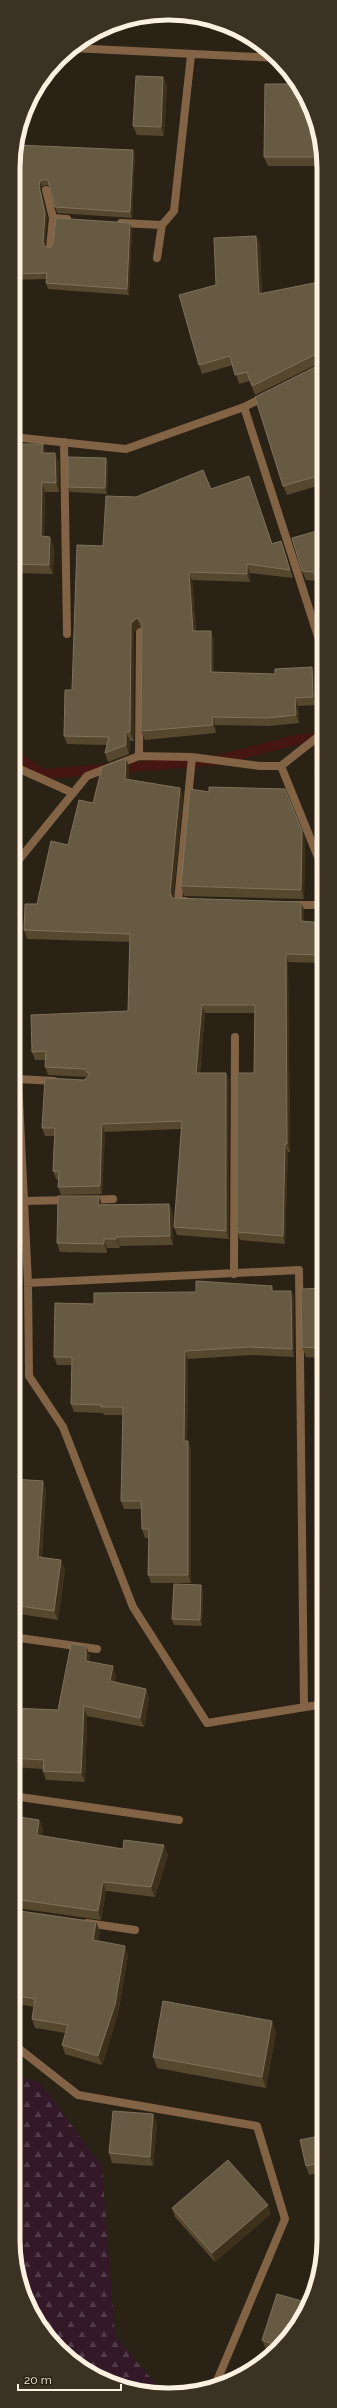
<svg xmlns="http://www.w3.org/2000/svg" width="337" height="2408" font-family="Raleway,sans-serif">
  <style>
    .forest { fill: url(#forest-firs) }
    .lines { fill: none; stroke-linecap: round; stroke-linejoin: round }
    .stream { stroke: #451612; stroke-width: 10 }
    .service { stroke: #836345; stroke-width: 8 }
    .minor { stroke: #836345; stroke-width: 8 }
    .wall { fill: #56482f }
    .shaded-wall { fill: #3d311c }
    .building { fill: #675a42; stroke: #7f715b }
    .rim { fill: none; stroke: #fcf0e0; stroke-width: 5 }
  </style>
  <defs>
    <pattern id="forest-firs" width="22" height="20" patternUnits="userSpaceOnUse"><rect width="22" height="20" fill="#331828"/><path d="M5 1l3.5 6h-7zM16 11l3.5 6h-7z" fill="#513a47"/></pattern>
  </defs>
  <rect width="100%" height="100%" fill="#2a2214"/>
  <path class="forest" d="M13,2075l28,8 61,84 13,169 49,58 -5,1 -50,-12 -51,-34 -33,-50 -12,-60z"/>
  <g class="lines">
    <path class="stream" d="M13,755l30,19 176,-14 80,-21 25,-1"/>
    <path class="service" d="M13,766l60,27"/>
    <path class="minor" d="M72,48l206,10
      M46,190l7,28 -3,30
      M53,218l14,1
      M121,223l41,2 12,-14 17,-156
      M157,258l5,-33
      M266,396l-22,11 80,248
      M13,437l113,12 118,-42
      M64,442l3,192
      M139,756l1,-124
      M281,766l43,106
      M13,867l74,-91 52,-20 53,1 68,9h21l43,-34
      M185,901h-7l14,-144
      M292,905h32
      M13,1024l5,55 10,204
      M18,1079l36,2
      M89,1200l24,-1
      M24,1201l44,-1
      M234,1274l1,-237
      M13,1637l84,12
      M304,1706l-5,-436 -271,13 1,93 34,51 70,180 74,116 117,-19
      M13,1796l166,24
      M87,1923l48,7
      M13,2044l65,51 179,31 28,93 -69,164"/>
  </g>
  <path class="wall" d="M163,77l4,9 -3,50 -27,-1 -4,-9z
    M312,109l12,50v7h-56l-4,-9z
    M133,150l2,5 -3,63 -75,-5 -7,-27 -3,-1 -5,1 -1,5 6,27 -2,28v1h6l81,-18 -3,66 -81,-6 -2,-6 1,-4 -34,1v-122z
    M256,236l4,9 2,49 62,-13v203l-37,11 -4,-9 41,-124h-2l-67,33 -5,-14 -11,3 -6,-19 -31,9 -3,-9 17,-80z
    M13,444l33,9 13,9v30h-14l-1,44 10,10 -1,28 -40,-1z
    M106,458l2,5 -1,31 -37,-2 -2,-5z
    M211,489l61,54 9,-2 12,37 -43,-5v9l-58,-2 4,51 18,9v32l61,2 37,-7 3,9 1,29 -18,1 1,17 -30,3 -54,-1 1,8 -71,7 -4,-9 1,-102 -2,-2 -6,5v109h-4l-1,13 -21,8 -3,-9 2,-8 -40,-1 -3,-8 8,-46 31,-144 33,-49z
    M324,529v55l-6,2 -2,-5 -10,-1 -4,-9z
    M129,766l-1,13 52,9 3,8 -10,102 128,4 3,8v11l20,2v40l-36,-1 2,190h-2l-3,92 -45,-4 -3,-8 17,-159 1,-60h-50l-5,60h26l3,8v158l-52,-4 -3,-8 7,-98 -76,3 -3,62 -41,1 -3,-8 1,-7 -3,-1 -3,-8 1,-35h-9l-3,-8 45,-51 -39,-2 -3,-8 1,-7h-11l-3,-8 96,-41 2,-69 -103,-3 -3,-9 13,-26 31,-59 25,-42z
    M302,831l3,9 -1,59 -120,-3 -3,-10z
    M99,1196l3,8h67l4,9v32l-53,1v2h-13v5l-47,-1 -3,-9z
    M324,1288v266h-2l-4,-10 5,-184h-2l-1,-2 -14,-1 -4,-10z
    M274,1291h17l3,8v58l-42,-2 -64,4 -1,82 4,8v134h-40l-3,-8 1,-37h-4l-3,-9v-20h-18l-3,-8 2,-86h-19l-1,-2 -29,-1 -3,-8 1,-39h-15l-3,-8 40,-53z
    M13,1479l30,2 3,9 -4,67 23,12 -7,51 -45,-7z
    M201,1585l2,6 -1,35 -28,-1 -2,-6z
    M90,1655l-1,6 27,14 -1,7 31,7 3,9 -5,29 -57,-11 -2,66 -39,-2 -3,-9v-2l-30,-2v-59l45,2z
    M13,1816l26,4 4,9 -1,7 81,13 45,5 -13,43 -49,-6 -5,29 -84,-12 -3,-9 1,-11h-2z
    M13,1910l83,12 4,9 -2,10 30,14 -10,59 -16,51 -37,-11 -3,-9 4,-12 -31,-5 -3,-9 2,-12 -21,-4z
    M272,2021l4,11 -10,56 -109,-20 -4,-11z
    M153,2114l4,10 -4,42 -41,-3 -3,-10z
    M324,2135v37l-15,3 -3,-9z
    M172,2208l99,6 -56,48 -40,-45z
    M308,2308l-34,44 -8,-3 -4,-9z"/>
  <path class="shaded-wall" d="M163,77l4,9 -3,50 -3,-9z
    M133,150l2,5 -3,63 -2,-6z
    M40,181l2,5 -1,5 6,27 -2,29 -2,-5 -4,-56z
    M130,223l2,6 -3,66 -2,-6z
    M256,236l4,9 2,58 -3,-9z
    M43,444l3,9h-4z
    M55,453l4,9v30l-3,-9z
    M106,458l2,5 -1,31 -2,-6z
    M42,482l3,10 -1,54 -3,-10z
    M50,537l4,9 -1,28 -4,-9z
    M247,564l3,9v9l-3,-8z
    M189,572l3,8 4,60 -3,-9z
    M137,618l3,9 -6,5v109l-4,-9 1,-109z
    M211,631l3,9v40l-3,-8z
    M312,667l3,9 1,29 -3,-8z
    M295,698l3,8 1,17 -3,-8z
    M212,717l3,8 1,8 -3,-8z
    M126,732l4,9 -1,13 -3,-9z
    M126,758l3,8 -1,21 -3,-8z
    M180,788l3,8 -10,104 -3,-8z
    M302,831l3,9 -1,59 -3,-9z
    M301,902l3,8v19l-3,-8z
    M286,954l2,8 2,190 -3,-8z
    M202,1005l3,8 -6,68 -3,-8z
    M226,1073l3,8v158l-3,-8z
    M102,1124l3,8 -3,62 -2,-8z
    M285,1144l3,8 -3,92 -2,-8z
    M99,1196l3,9h-4z
    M169,1204l4,9v32l-3,-9z
    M116,1237l4,9v2l-4,-9z
    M104,1239l3,9v5l-3,-9z
    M291,1291l3,8v58l-2,-8z
    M185,1351l3,8 -1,90 -3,-8z
    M188,1441l3,8v134l-3,-8z
    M43,1481l3,9 -5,76 -3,-9z
    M61,1560l4,9 -7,51 -4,-9z
    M201,1585l2,6 -1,35 -2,-6z
    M86,1646l4,9 -1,15 -3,-9z
    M113,1666l3,9 -3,15 -3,-9z
    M146,1689l3,9 -5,29 -4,-9z
    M84,1706l3,10 -2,66 -4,-9z
    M39,1820l4,9 -3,15 -3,-9z
    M164,1845l4,9 -13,43 -4,-10z
    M103,1882l3,9 -5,29 -3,-9z
    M96,1922l4,9 -4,18 -3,-9z
    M125,1946l3,9 -10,59 -16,51 -4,-9z
    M272,2021l4,11 -10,56 -4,-11z
    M153,2114l4,10 -4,42 -3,-9z
    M268,2205l3,9 -56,48 -3,-9z"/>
  <path class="building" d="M136,76l27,1 -2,50 -28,-1z
    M265,84h31l16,25 11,48h-59z
    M17,145l116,5 -3,62 -75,-5 -7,-26 -3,-2 -5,2 -1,5 6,27 -2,29 2,5h6l2,-4 3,-25 74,5 -3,66 -81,-6 1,-10 -34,1v-116z
    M256,236l3,58 65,-13v73l-6,-1 -66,33 -5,-14 -12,3 -5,-19 -31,9 -20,-70 37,-10 -2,-47z
    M324,362v112l-41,12 -28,-89 68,-34z
    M13,444h30l-1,9h13l1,30 -14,-1 -1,54 9,1 -1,28 -36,-1z
    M68,457l38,1 -1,30 -37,-1z
    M203,470l8,19 38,-13 23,68 9,-3 9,29 -43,-6v10l-58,-2 4,59h18v41l64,2v-5l37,-2 1,30 -18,1 1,17 -30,3 -54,-1 1,8 -72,6 1,-108 -5,-5 -6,5 -1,109h-4v13l-21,8 4,-16 -45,-1 1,-46h7l5,-145 26,1 3,-50 30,1z
    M324,529v45l-9,3 -1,-5 -12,-1 -10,-33z
    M126,758l-1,21 55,9 -10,104 2,6 129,4v19l23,2v32l-38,-1 1,190h-2l-2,92 -46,-4v-159h17l1,-68h-53l-6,68h30v158l-52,-4 8,-106 -80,3 -2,62 -42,1 1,-15 -6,-1 2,-43h-13l3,-50 39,2 6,-5 -6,-6 -39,-2 1,-16 -14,1 -1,-37 97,-4 2,-77 -106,-4 1,-26h12l14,-63 17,4 11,-45 14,3 9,-36z
    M324,769v28l-9,-23z
    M209,787l76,2 17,42 -1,59 -120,-4 9,-97 19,3z
    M58,1196h41l-1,9 71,-1 1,32 -54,1v2h-12v5l-47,-1z
    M196,1281l76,5v5h19l1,58 -43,-2 -64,4 -1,90h4v134h-40l1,-46h-7l-1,-28h-20l2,-94h-22v-2l-30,-1 1,-47h-18l1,-54 39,1v-11l102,-1z
    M324,1288v256h-6l5,-194h-6v-2l-15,-1 -1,-58z
    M13,1479l30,2 -5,76 23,3 -7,51 -41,-6z
    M174,1584l27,1 -1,35 -28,-1z
    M71,1644l15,2v15l27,5 -3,15 36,8 -6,29 -56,-12 -3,67 -38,-2 1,-11 -31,-2v-50l45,2z
    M13,1816l26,4 -2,15 86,14 1,-9 40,5 -13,42 -48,-5 -5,29 -84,-12 2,-19 -3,-1z
    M13,1910l83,12 -3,18 32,6 -10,59 -17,51 -36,-11 6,-20 -36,-6 3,-20 -22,-4z
    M163,2001l109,20 -10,56 -109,-20z
    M113,2111l40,3 -3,43 -41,-4z
    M324,2135v27l-18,4 -6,-26z
    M228,2160l40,45 -56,48 -40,-45z
    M277,2294l32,9 -1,5 -29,38 -17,-6z"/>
  <path d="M0 0H337V2408H0ZM168 20H169A148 148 0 0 1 317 168V2240A148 148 0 0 1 169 2388H168A148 148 0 0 1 20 2240V168A148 148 0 0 1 168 20Z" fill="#3b3224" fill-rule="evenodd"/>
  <path class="rim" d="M168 20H169A148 148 0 0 1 317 168V2240A148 148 0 0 1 169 2388H168A148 148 0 0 1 20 2240V168A148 148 0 0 1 168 20Z"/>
  <path d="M18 2384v6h103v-6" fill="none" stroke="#fcf0e0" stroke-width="2"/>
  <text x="24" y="2384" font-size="12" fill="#fcf0e0" stroke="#2a2214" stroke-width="3" paint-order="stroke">20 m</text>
</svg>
